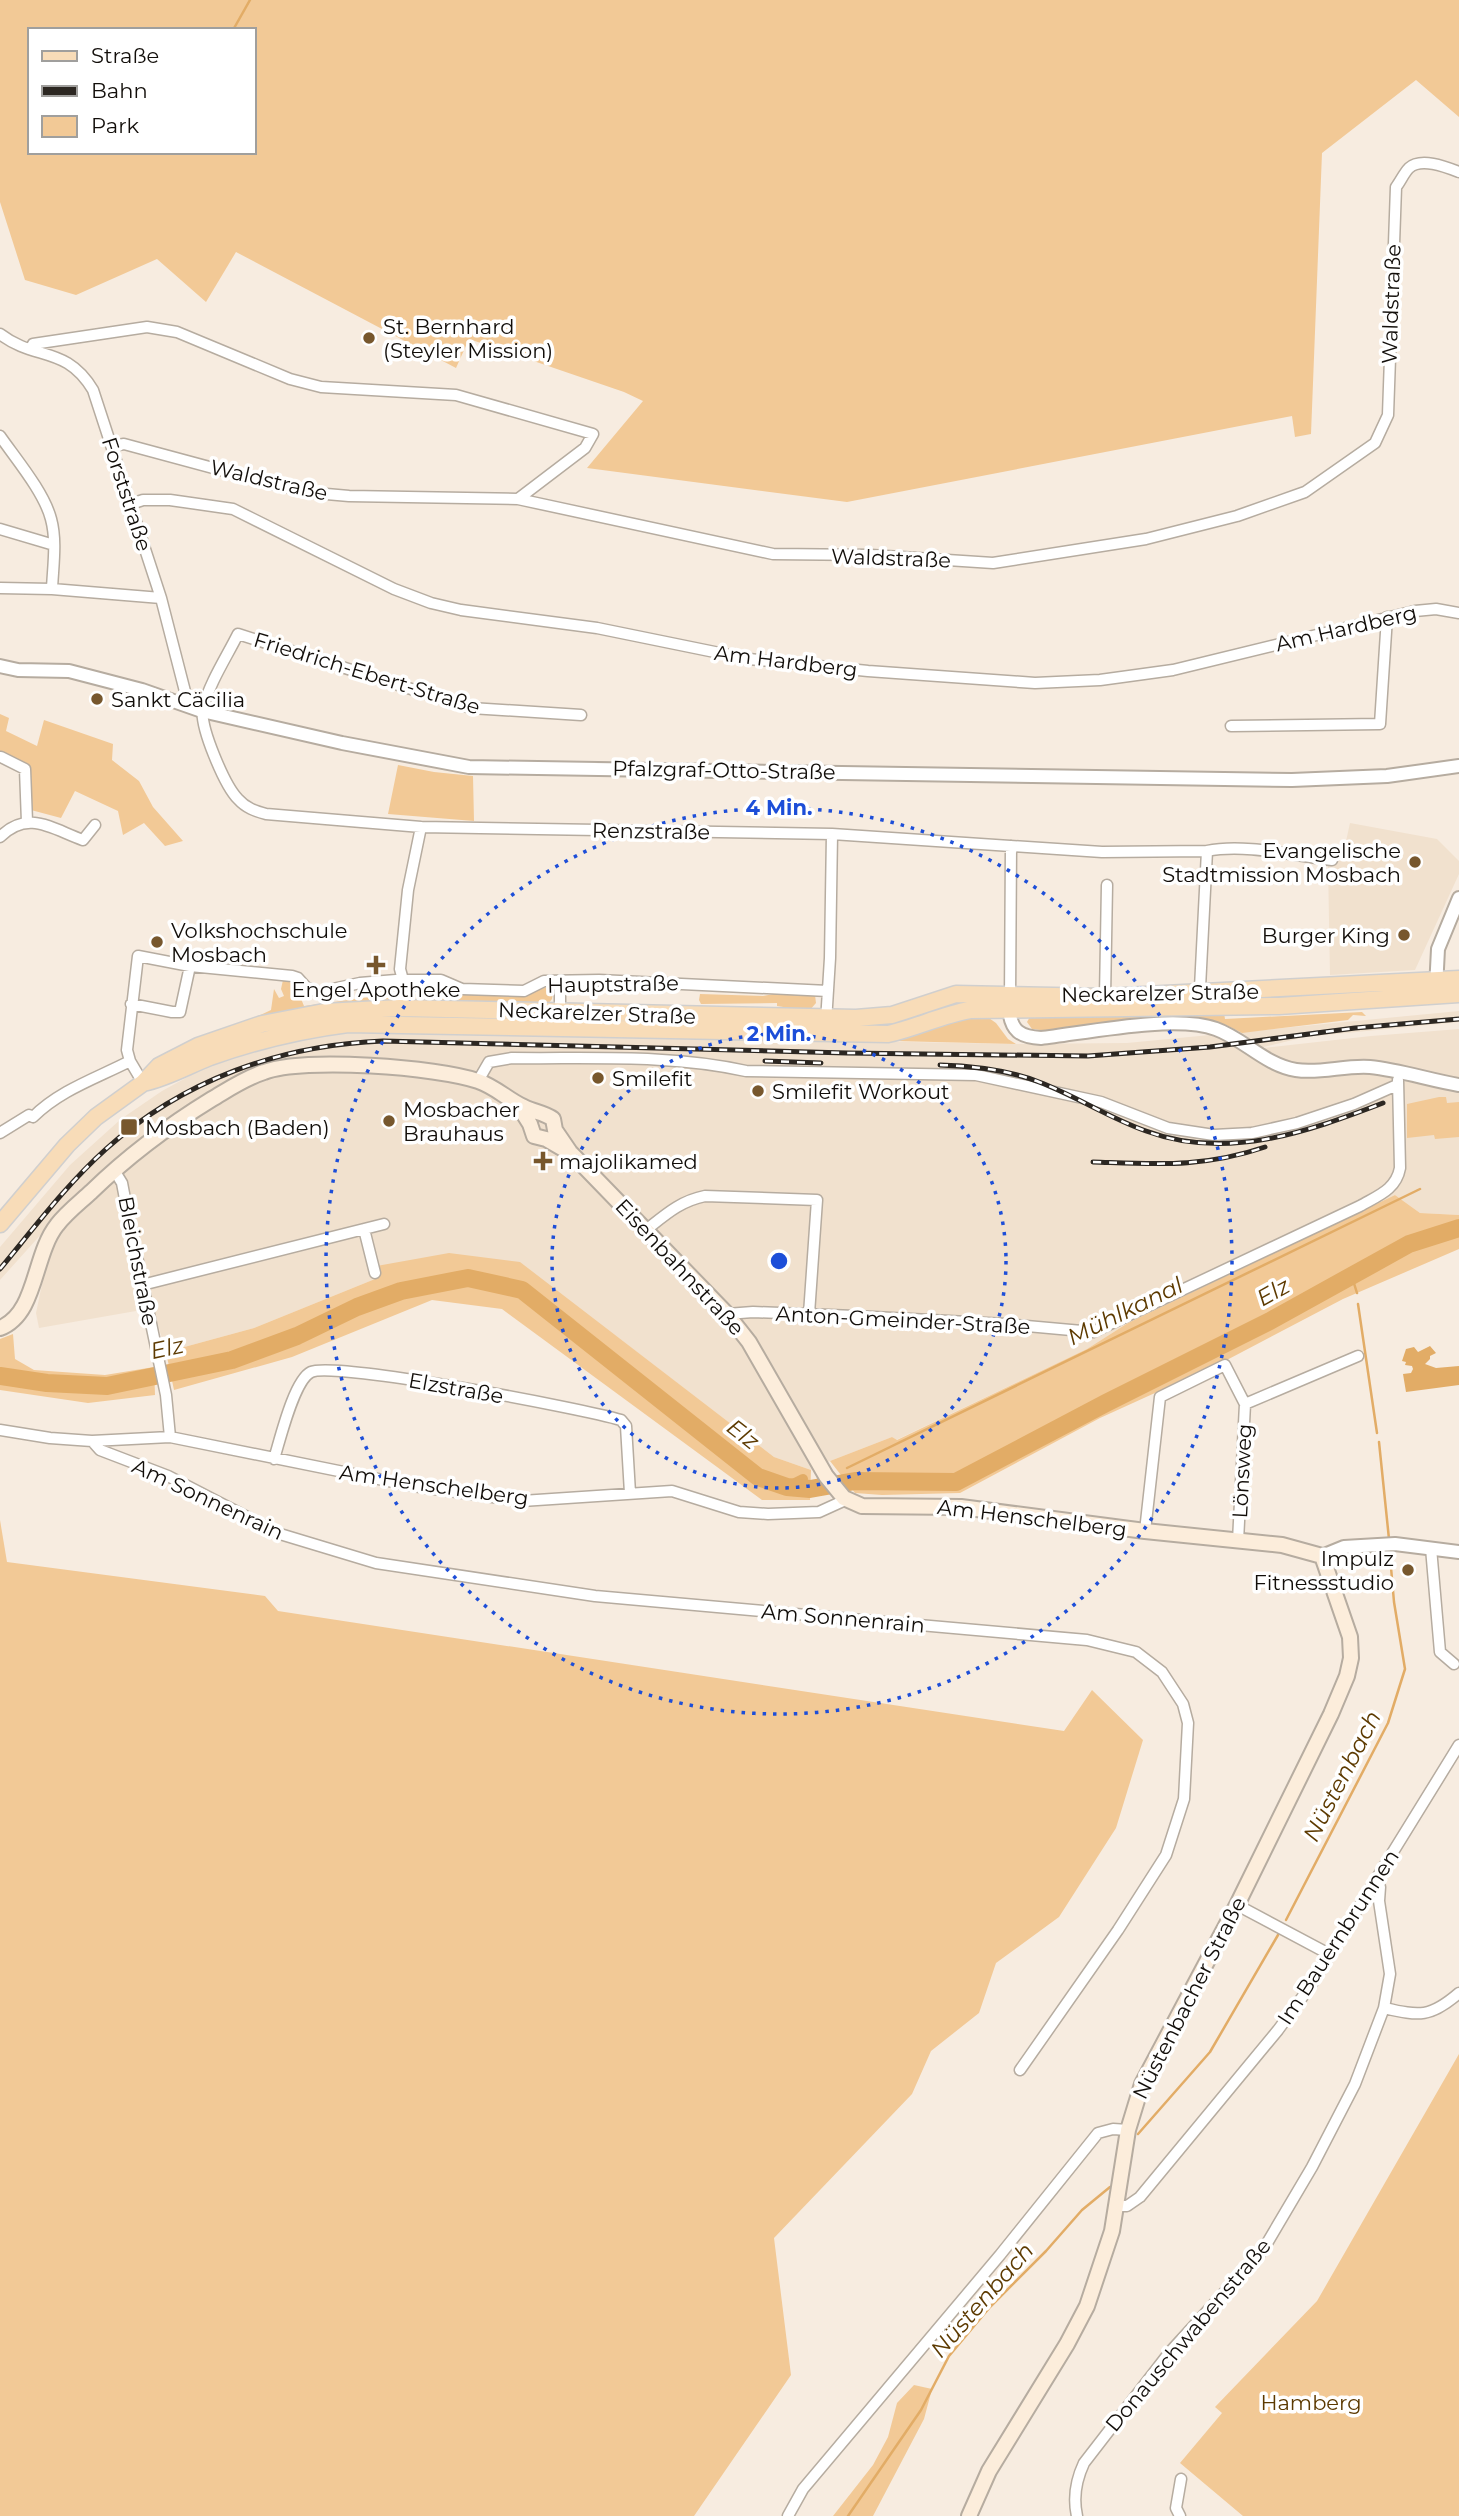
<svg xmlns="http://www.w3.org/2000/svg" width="1459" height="2516" font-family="Montserrat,sans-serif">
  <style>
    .built { fill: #f1e1ce }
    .green { fill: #f2c996; fill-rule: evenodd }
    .water { fill: #e2ac66 }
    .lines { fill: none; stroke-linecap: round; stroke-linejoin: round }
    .stream { stroke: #e2ac66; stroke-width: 2.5 }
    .canal { stroke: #e2ac66; stroke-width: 10 }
    .river { stroke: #e2ac66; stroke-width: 18 }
    .minor-casing { stroke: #b6aca0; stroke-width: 13 }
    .tertiary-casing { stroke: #b6aca0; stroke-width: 16 }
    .secondary-casing { stroke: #b6aca0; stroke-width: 18 }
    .primary-casing { stroke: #d0cfce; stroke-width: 19 }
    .minor { stroke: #fff; stroke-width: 10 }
    .tertiary { stroke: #fff; stroke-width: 12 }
    .secondary { stroke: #fceddb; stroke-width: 14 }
    .primary { stroke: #f8dcb8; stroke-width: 16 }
    .rail-casing { stroke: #2c2722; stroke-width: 5 }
    .rail { stroke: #fff; stroke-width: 2.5; stroke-dasharray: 8; stroke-linecap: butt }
    .ring { fill: none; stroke: #1d4ed8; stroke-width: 3.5; stroke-dasharray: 3.5 7 }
    .poi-dot { fill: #77572d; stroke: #fff; stroke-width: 2.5 }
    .labels { text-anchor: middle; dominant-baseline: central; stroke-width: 7; stroke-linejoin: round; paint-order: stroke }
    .street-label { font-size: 21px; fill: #120e0a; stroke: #fff }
    .poi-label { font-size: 21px; fill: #120e0a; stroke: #fff; text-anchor: start }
    .park-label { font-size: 21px; fill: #5c3900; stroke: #fff }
    .water-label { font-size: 23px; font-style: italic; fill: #5d3a00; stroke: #fff }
    .centre { fill: #1d4ed8; stroke: #fff; stroke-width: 3.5 }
    .ring-label { font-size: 21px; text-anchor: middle; font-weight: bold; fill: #1d4ed8; stroke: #fff; stroke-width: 7; stroke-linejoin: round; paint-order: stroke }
  </style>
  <rect width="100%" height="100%" fill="#f7ece0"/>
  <path class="built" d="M1350,823l87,16 22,22v13l-44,96 -85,5 -2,-110 15,-10z
    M1459,1011v11l-154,15 -50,12 116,-13 88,-7v186l-39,-2 -25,-18 -267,128 -41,26 -191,91 -4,-3 -62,24 -19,9 -37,-13 -158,-121 -245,-69 4,12 -121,49 -88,24 -13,-44 -114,20 -3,-15 14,-67 18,-23 -15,-2 -53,59v-33l70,-82 51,-46 41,-28 53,-29 112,-31 689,13 111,-1z"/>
  <path class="green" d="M0,0h1459v117l-43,-37 -94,73 -11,281 -16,3 -3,-21 -445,86 -260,-34 56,-67 -19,-9 -155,-53 -13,29 -220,-116 -30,50 -49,-43 -81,36 -51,-15 -25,-78zM30,30h224v122h-224z
    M0,714l9,4 -3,13 31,15 7,-26 69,24 -1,16 27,21 14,26 30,34 -18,5 -21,-23 -21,12 -5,-24 -43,-20 -14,27 -30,-8 -2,-38 -29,-15z
    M398,765l36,7 39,4 1,45 -86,-7z
    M283,980l12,4 9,22 81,-11v-8h9l-5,14 -148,23 30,-14 3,-21 5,9 5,-2 -3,-7z
    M418,983l4,7 21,-3 16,7 60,3 28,-10 6,4 -1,8 -4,5 -132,-3 -6,-7h8v-4l-8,-1z
    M779,993l36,2 1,8 -7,8 -32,-5v-3l-76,1 -2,-4 1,-6 63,2z
    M1362,1012l4,4 -13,-1 -5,5 -106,13 -16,-8 -35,-8 -83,5 -59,9 -17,-2 -5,-7 4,-7 193,-2 1,6z
    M986,1016l10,7 12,16 8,5 -122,-3 1,-5 42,-14z
    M1439,1097h7l1,6 12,-1v35l-24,2 -1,-4 -27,3v-34z
    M1395,1195l25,18 39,2v34l-116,50 -120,63 -123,56 -140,75 -78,2 -27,-2 -25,-32 62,-24 5,3 190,-91 41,-26z
    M449,1253l71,9 254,195 37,13 -1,30h-48l-260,-191 -70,-9 -140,57 -118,33 -8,-38 88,-24 121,-49 -4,-12z
    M13,1334l2,25 19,11 71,5 49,-8 1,28 -67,8 -88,-13v-51z
    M0,1520l7,42 258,34 13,15 786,120 28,-41 51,50 -27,88 -57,89 -63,46 -17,50 -48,38 -19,43 -138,144 17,137 -97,141h-694z
    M1459,2054v462h-216l-63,-53 42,-50 -7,-6 102,-106z
    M914,2385l18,4 -8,30 -51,97h-40l40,-51 15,-28 9,-34z"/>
  <path class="water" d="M1430,1346l6,7 -6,3v3l-5,5 11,4 23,-2v19l-53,7 -3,-18 8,-1 2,-4 -1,-3 -7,-1 1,-3 -4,-1 4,-12 8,-2 4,5z"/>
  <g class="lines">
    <path class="stream" d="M233,30l17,-30
      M1352,1277l5,16
      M1358,1304l19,129
      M1379,1442l10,97
      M847,1468l573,-279
      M1286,1920l102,-197 17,-54 -11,-67 -4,-46
      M1138,2134l72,-82 68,-117
      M848,2516l73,-106 28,-54 41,-49 56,-56 36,-41 28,-23"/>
    <path class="canal" d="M787,1487l16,-8"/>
    <path class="river" d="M0,1376l47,7 60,3 125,-26 65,-24 60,-29 44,-16 67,-13 54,12 236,187 29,10 23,2 45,-8 101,1 150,-79 164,-82 139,-77 50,-16"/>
    <g class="minor-casing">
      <path id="minor" d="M0,334c35,27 66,11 93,56l68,208 28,109
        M31,349l2,-5 114,-17 30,5 113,47 31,8 135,8 137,39 -8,14 -67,51
        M0,436c16,23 44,56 51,83 6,22 2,47 1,70
        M112,446l12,-2 152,41 39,8 34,3 169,3 255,55 98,1 122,8 153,-24 91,-23 68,-24 70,-49 13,-28 8,-228c4,-5 8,-14 13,-19 12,-11 37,-1 50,4
        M131,504l12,-4h27l63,9 161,80 37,14 30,7 136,18 152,31 119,12 167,12 65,-3 73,-10 242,-59 21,-2 23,4
        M0,529l54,16
        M0,588l52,1 109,9
        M581,715l-110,-7 -233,-74c-12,24 -28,48 -35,74 -4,18 22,78 35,91 8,9 17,12 28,15l155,13 411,7 270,18 105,-1 -6,117 -1,20 3,6
        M1231,726l149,-2 7,-107
        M1,757l24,12 2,53
        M0,837c28,-28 52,-8 83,3l12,-15
        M1207,851c37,-8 88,5 125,9
        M1105,997l2,-112
        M1010,998l1,-152
        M131,1004l41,8h8l10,-46
        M399,1010l4,-30 -3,-11 8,-79 13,-63
        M560,1015v-34
        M826,1022l4,-64 2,-124
        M478,1081l11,-19 23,-4c77,1 158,-4 234,13l230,4 125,27 67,26 46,7 38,-2 45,-10 57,-19 43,-19
        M143,1083l-13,-22 -3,-11 11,-94 52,10 102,10 6,2 9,10 12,4 41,-9 36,-3h45l21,9 62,2 20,-10 55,-1 229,11
        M0,1133l29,-18 4,2c27,-27 64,-39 97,-56
        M114,1170l8,13 4,21 40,191 4,42
        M364,1229l11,44
        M646,1230c19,-15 34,-29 59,-34l112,4 -8,114
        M142,1285l242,-61
        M727,1314l26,-2 102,4 151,8 87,8 267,-126c17,-10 36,-16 40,-38l-2,-88
        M1245,1404l113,-48
        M0,1430l50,8 42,3 78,-4 243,49 109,15 150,-10 67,21 29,2 51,-2 22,-10 3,-4
        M92,1441l8,9 68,26 112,58 96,29 219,33 492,44 49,12 26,20 21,32 5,19 -4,76 -18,56 -48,75 -98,140
        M274,1459c6,-19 20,-79 37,-87 23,-11 274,37 310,48l5,6 4,67
        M1145,1531l15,-134 65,-32 20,39 -7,137
        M1431,1548l9,104 14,12
        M1237,1905l92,49
        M1384,2008c36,8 46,10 75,-15
        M1117,2206h10l13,-9 138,-167 31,-42 150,-243
        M788,2516l15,-27 197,-234 98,-122 15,-4 15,1
        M1077,2516c-4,-18 -1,-36 7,-53l85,-110 94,-103 49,-83 43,-83 29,-76 6,-34 -11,-73 1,-14 -6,-4
        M1180,2516l-4,-8 5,-29"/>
    </g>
    <g class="tertiary-casing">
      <path id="tertiary" d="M0,666l18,4 51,1 73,19 60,21 140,32 127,24 823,13 95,-4 72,-10
        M1436,988l2,-39 21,-51
        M1009,1009c2,22 11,28 32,29 44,-5 134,-24 175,-9 28,10 49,36 80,41 24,4 49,-5 74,-3 30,3 59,13 89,18
        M1322,1556l22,-9 51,-3 64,8"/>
    </g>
    <g class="secondary-casing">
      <path id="secondary" d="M518,1105l12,19 4,12 12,3 19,11
        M0,1328c37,-14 33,-73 57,-103 9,-12 22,-22 34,-33 37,-36 77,-66 121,-93 17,-10 33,-21 52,-27 40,-15 173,-5 214,9 18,6 30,19 46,26 10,5 21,6 29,12l2,11 15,22 157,162 22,28 77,134 18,22 18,8 99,1 184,24 137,14 40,11 28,81 1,21 -4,18 -16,38 -94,191 -95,179 -14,46 -16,101 -25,75 -20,38 -78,127 -20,45"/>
    </g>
    <g class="primary-casing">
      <path id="primary" d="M143,1083c24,-5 44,-17 67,-26 45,-16 90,-27 138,-33l540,10c28,-6 53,-19 82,-24l309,-4 180,-12
        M0,1224l67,-79 29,-28 47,-34 16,-17 39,-20 64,-22 62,-12 76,-4 456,10 36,-3 64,-21 149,3 354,-18"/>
    </g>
    <use href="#minor" class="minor"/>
    <use href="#tertiary" class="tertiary"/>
    <use href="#secondary" class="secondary"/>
    <use href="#primary" class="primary"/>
    <g class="rail-casing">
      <path id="rail" d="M765,1061l56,2
        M940,1065c34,1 68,5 99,17 37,14 70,36 107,49 81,30 161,1 237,-28
        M1093,1162c64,2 110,6 172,-15
        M0,1269c34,-41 66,-84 106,-120 77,-69 174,-104 277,-108l464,12 241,3 122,-9 145,-19 104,-9"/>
    </g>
    <use href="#rail" class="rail"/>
  </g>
  <g class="ring">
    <circle cx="779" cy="1261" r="227"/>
    <circle cx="779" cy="1261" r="453"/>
  </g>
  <g class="poi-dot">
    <circle cx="369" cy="338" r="7"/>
    <circle cx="97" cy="699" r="7"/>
    <circle cx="1415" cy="862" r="7"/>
    <circle cx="1404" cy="935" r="7"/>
    <circle cx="157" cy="942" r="7"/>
    <path d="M372.5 954.5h7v7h7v7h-7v7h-7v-7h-7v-7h7z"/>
    <circle cx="598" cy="1078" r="7"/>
    <circle cx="758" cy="1091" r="7"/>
    <circle cx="389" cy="1121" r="7"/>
    <rect x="120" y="1118" width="18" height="18" rx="3.5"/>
    <path d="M539.5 1150.5h7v7h7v7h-7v7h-7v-7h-7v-7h7z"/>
    <circle cx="1408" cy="1570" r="7"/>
  </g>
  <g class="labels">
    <g class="street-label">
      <text transform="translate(1391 304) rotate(-88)">Waldstraße</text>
      <text transform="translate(269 480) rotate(13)">Waldstraße</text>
      <text transform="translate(127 494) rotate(72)">Forststraße</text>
      <text transform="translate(891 558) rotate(2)">Waldstraße</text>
      <text transform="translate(1346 628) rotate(-13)">Am Hardberg</text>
      <text transform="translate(786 661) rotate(7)">Am Hardberg</text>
      <text transform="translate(367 673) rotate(17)">Friedrich-Ebert-Straße</text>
      <text transform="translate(724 770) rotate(1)">Pfalzgraf-Otto-Straße</text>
      <text transform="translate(651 831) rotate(1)">Renzstraße</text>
      <text transform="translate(613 984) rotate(-1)">Hauptstraße</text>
      <text transform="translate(1160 993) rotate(-1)">Neckarelzer Straße</text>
      <text transform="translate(597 1013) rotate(2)">Neckarelzer Straße</text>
      <text transform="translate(138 1261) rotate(79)">Bleichstraße</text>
      <text transform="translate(680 1267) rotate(47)">Eisenbahnstraße</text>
      <text transform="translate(903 1320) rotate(3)">Anton-Gmeinder-Straße</text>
      <text transform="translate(456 1388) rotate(10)">Elzstraße</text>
      <text transform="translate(1242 1471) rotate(-87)">Lönsweg</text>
      <text transform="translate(434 1485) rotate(8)">Am Henschelberg</text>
      <text transform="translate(208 1499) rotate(25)">Am Sonnenrain</text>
      <text transform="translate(1032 1518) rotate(7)">Am Henschelberg</text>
      <text transform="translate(843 1618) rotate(5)">Am Sonnenrain</text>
      <text transform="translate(1338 1937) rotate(-57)">Im Bauernbrunnen</text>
      <text transform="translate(1189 1998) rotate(-63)">Nüstenbacher Straße</text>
      <text transform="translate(1188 2335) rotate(-50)">Donauschwabenstraße</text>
    </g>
    <g class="poi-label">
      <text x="383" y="326">St. Bernhard<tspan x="383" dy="24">(Steyler Mission)</tspan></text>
      <text x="111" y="699">Sankt Cäcilia</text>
      <text x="1401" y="850" text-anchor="end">Evangelische<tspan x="1401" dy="24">Stadtmission Mosbach</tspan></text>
      <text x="171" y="930">Volkshochschule<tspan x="171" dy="24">Mosbach</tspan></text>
      <text x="1390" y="935" text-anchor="end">Burger King</text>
      <text x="376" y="989" text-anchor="middle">Engel Apotheke</text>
      <text x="612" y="1078">Smilefit</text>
      <text x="772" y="1091">Smilefit Workout</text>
      <text x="403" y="1109">Mosbacher<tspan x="403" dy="24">Brauhaus</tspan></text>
      <text x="145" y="1127">Mosbach (Baden)</text>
      <text x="559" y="1161">majolikamed</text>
      <text x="1394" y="1558" text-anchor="end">Impulz<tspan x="1394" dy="24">Fitnessstudio</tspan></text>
    </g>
    <g class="park-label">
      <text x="1311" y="2402">Hamberg</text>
    </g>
    <g class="water-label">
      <text transform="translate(1273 1292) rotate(-29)">Elz</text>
      <text transform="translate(1125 1311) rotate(-26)">Mühlkanal</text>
      <text transform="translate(167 1348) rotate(-12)">Elz</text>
      <text transform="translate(743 1434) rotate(38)">Elz</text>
      <text transform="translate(1342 1776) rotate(-63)">Nüstenbach</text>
      <text transform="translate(982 2300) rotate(-49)">Nüstenbach</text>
    </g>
  </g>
  <circle cx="779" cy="1261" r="10" class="centre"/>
  <g class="ring-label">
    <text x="779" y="815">4 Min.</text>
    <text x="779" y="1041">2 Min.</text>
  </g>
  <rect x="28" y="28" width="228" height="126" fill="#ffffff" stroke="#a09f9d" stroke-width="2"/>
  <rect x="42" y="51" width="35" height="10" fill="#f8dcb8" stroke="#a09f9d" stroke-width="2"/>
  <text x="91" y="63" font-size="21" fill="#120e0a">Straße</text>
  <rect x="42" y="86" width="35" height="10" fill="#2c2722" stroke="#a09f9d" stroke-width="2"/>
  <text x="91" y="98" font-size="21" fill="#120e0a">Bahn</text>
  <rect x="42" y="116" width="35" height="21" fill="#f2c996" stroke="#a09f9d" stroke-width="2"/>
  <text x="91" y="133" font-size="21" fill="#120e0a">Park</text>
</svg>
